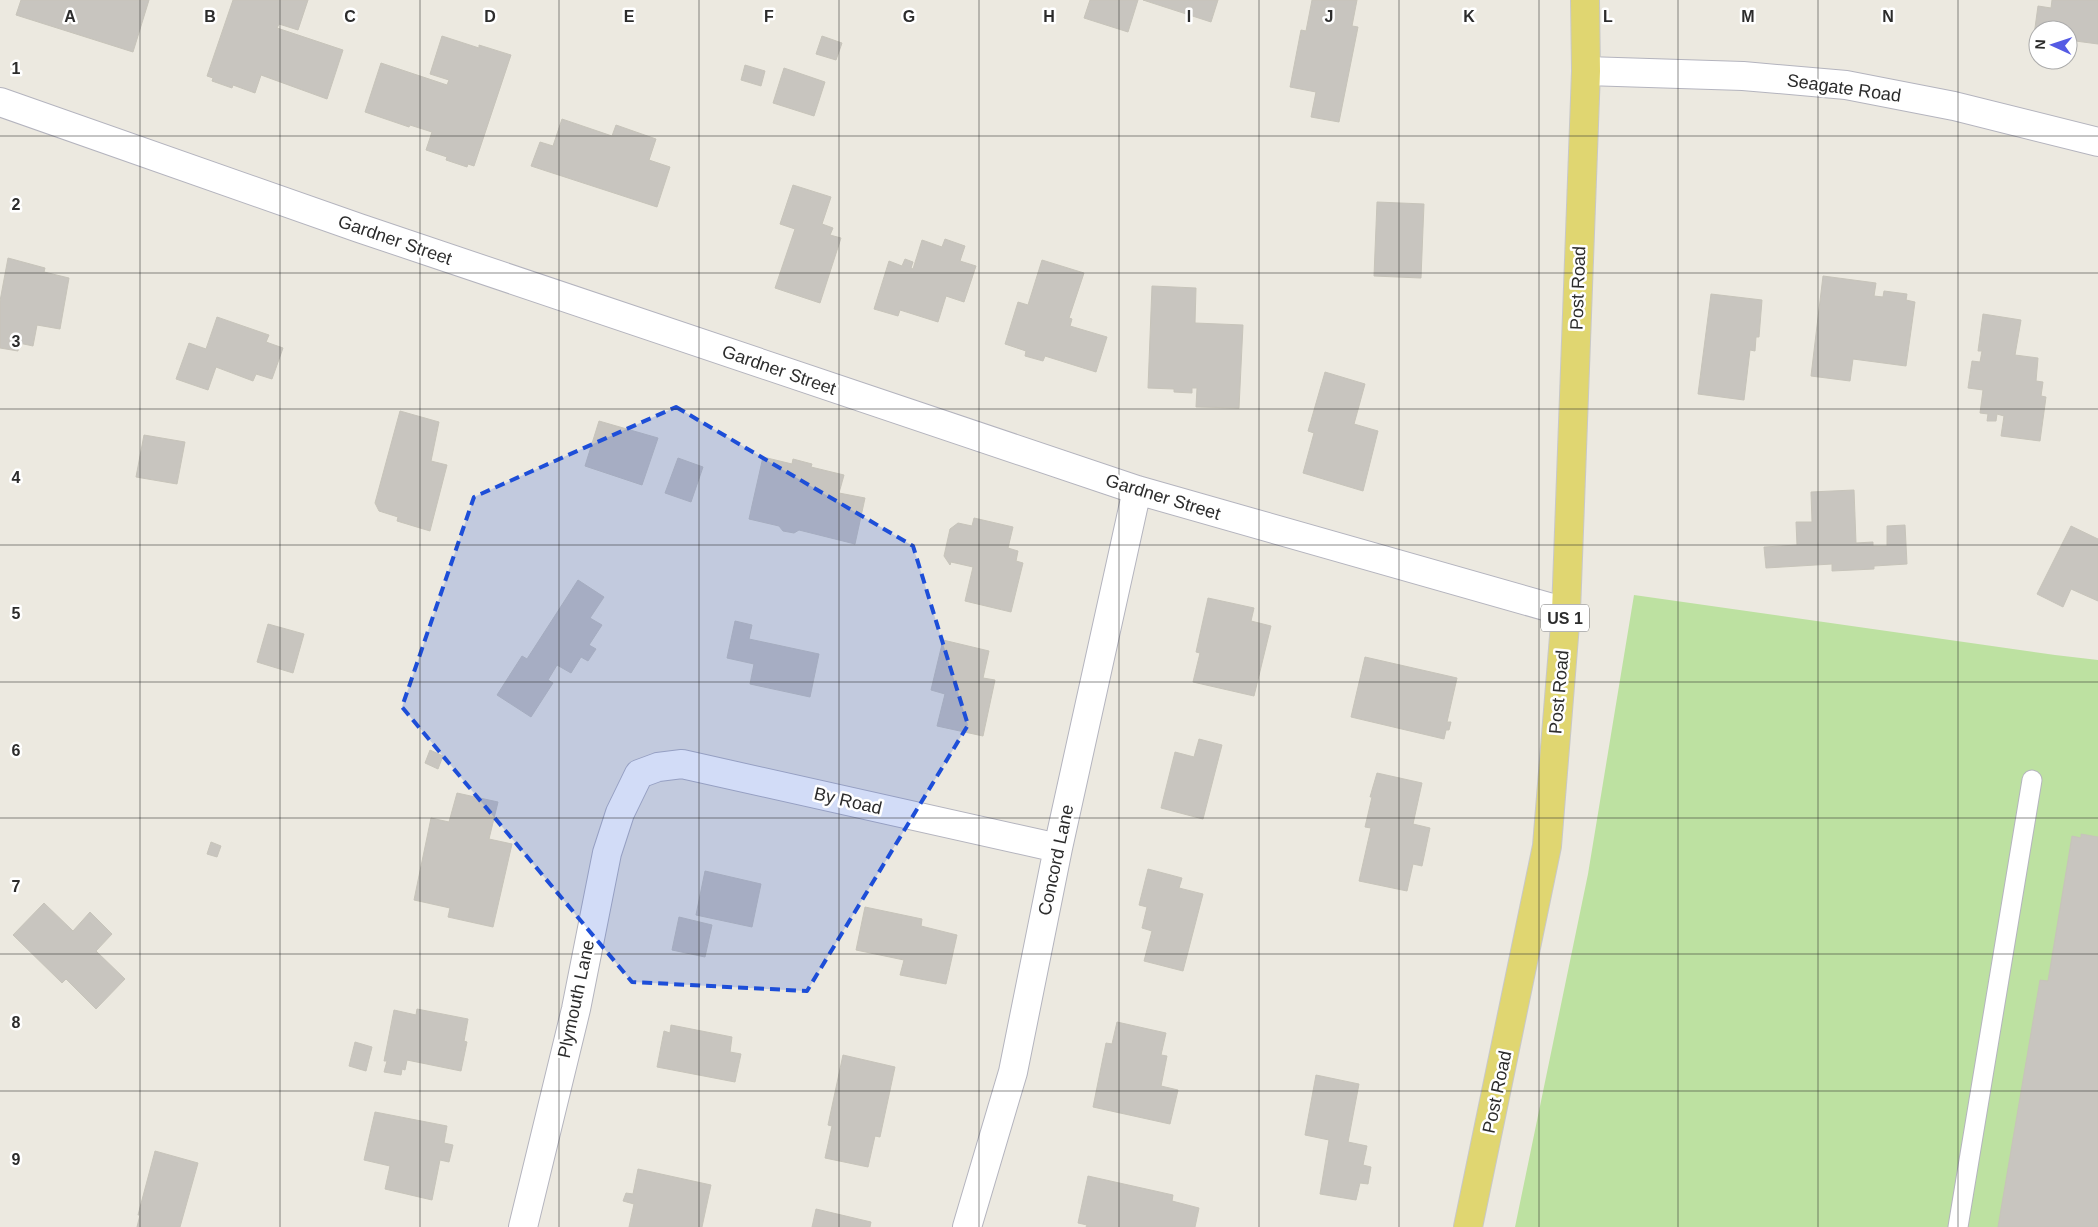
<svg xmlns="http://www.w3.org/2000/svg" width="2098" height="1227" font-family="Arial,sans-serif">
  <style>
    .pitch { fill: #bde1a1 }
    .building { fill: #c8c5bf; stroke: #c7c4ba }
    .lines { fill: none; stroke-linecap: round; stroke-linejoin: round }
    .lane-casing { stroke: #b4b4be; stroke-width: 21 }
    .street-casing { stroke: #b4b4be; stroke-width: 30 }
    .primary-casing { stroke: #c8c8c8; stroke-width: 30 }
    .lane { stroke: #fff; stroke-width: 19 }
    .street { stroke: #fff; stroke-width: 28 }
    .primary { stroke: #e0d671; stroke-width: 28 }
    .marked { fill: #1d4ed8; fill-opacity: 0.2; stroke: #1d4ed8; stroke-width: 4; stroke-dasharray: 10 6; stroke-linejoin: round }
    .grid { fill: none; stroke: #2c2c2c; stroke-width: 1; stroke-opacity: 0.55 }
    .labels { text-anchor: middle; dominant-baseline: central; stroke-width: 5; stroke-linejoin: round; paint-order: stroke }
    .shield { fill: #fff; stroke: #6b6b6b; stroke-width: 1 }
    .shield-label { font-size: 16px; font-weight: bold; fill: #2c2c2c }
    .street-label { font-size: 18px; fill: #2c2c2c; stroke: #fff }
    .grid-label { font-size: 16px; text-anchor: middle; font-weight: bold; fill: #2c2c2c; stroke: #fff; stroke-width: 5; stroke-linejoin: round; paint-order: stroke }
  </style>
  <rect width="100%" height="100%" fill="#ece9e0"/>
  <path class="pitch" d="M1634,595l421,60 43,5v567h-583l73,-353z"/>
  <path class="building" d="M21,0h128l-16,52 -117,-37z
    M233,0h75l-10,30 -19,-6 -2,4 66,22 -16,49 -66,-24 -6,18 -22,-8 -1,3 -20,-7 1,-3 -6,-2z
    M1090,0h48l-10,32 -44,-14z
    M1143,0h75l-7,22z
    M1312,0h45l-5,26 6,1 -19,95 -28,-5 5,-25 -26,-5 11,-57 5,1z
    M2052,0h46v44l-30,-4v-10h-30v5h-4l4,-29 13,2z
    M442,36l37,12v-3l32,10 -37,111 -6,-2 -1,3 -21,-7 1,-3 -21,-7 6,-18 -22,-7 -1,2 -44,-15 16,-49 66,22 2,-5 -19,-6z
    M822,36l20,7 -6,17 -20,-6z
    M745,65l20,6 -4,15 -20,-6z
    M784,68l41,14 -11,34 -41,-13z
    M562,119l50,17 4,-11 40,14 -7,21 21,7 -13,40 -126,-41 9,-24 13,4z
    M793,185l38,12 -9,27 11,4 -3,7 11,3 -21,65 -45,-15 20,-59 -15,-5z
    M1377,202l47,2 -3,74 -47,-2z
    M945,239l20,7 -5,15 16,5 -12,36 -18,-6 -8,26 -38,-12 -2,6 -24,-7 15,-48 13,5 3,-7 8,3 -2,6 2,1 9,-29 20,7z
    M8,258l37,10 -1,4 25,6 -9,51 -23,-4 -4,21 -14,-3 -1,8 -18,-3v-47z
    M1042,260l42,13 -15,45 3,1 -2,7 37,11 -11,35 -51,-16 -2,5 -18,-5 1,-5 -21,-7 13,-42 10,3z
    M1823,276l53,7 -2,13 9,1 1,-6 23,3 -1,6 9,2 -9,64 -53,-7 -3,22 -39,-5z
    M1152,286l44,2 -1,35 48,2 -4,83 -43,-1 1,-19h-5v5l-18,-1v-3l-26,-1z
    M1711,294l51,6 -3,37h-3l-1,14 -5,-1 -6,50 -46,-6z
    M1983,314l38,6 -6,35 23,3 -2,23 7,1 -2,14 5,1 -6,44 -39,-5 3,-20 -7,-2 -1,7h-9l1,-7 -8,-1 3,-23 -15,-2 4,-27 8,1 2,-11h-4z
    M217,317l52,18 -3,7 17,6 -11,31 -16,-5 -3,7 -37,-14 -8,23 -32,-11 13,-36 17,6z
    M1325,372l40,12 -11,40 24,7 -15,60 -60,-18 11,-40 -6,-2z
    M400,411l39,11 -8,39 16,4 -17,66 -33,-10 1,-4 -19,-6 -4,-8z
    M599,421l59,17 -16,47 -57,-19z
    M144,435l41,7 -8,42 -41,-7z
    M763,457l29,7 1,-5 19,5 -1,3 33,8 -5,18 26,5 -10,46 -56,-14 -5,3 -11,-2 -4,-5 -30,-7z
    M678,458l25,9 -12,35 -26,-9z
    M1854,490l2,53 17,-1v4h14v-20l18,-1 2,39 -33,2v3l-42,2v-7l-66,4 -2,-21 33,-2 -1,-23h16l-1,-30z
    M974,518l39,9 -5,21 10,3 -2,10 7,2 -12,49 -46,-11 8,-34 -22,-5 -1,3 -6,-9 6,-27 8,-6 14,3z
    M2071,526l27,13v62l-27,-12 -8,18 -26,-13z
    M578,580l26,17 -14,21 12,7 -13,20 7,4 -8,12 -7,-4 -10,16 -14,-8 -9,15 5,3 -22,34 -34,-22 25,-39 5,3z
    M1208,598l46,10 -3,13 20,5 -17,70 -61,-14 7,-29 -4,-1z
    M735,621l17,4 -3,14 70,15 -9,43 -60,-13 4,-20 -27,-6z
    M268,624l36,10 -11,39 -36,-11z
    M943,640l46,11 -6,27 12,2 -12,56 -46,-10 8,-32 -14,-4z
    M1365,657l92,21 -10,44h4l-2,8h-3l-2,9 -93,-22z
    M1199,739l23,6 -19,74 -42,-11 14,-56 19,5z
    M430,750l13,6 -5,13 -13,-6z
    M1377,773l45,10 -9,41 17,4 -8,38 -9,-2 -6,27 -48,-10 12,-53 -6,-1 7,-30h-2z
    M457,793l41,9 -9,37 23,5 -19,83 -45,-10 2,-9 -36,-8 17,-82 18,4z
    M2081,834l17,3v390h-100l42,-247 8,1 24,-145 9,2z
    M211,842l10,4 -4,11 -10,-3z
    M1148,869l34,9 -3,10 24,6 -20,77 -39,-10 8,-30 -10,-3 5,-21 -8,-2z
    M705,871l56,13 -9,43 -56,-12z
    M44,903l29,28 17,-19 22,22 -16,17 29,28 -29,30 -30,-30 -4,4 -49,-48z
    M865,907l57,12 -1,7 36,9 -11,49 -46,-9 4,-15 -48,-10z
    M679,917l33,8 -7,32 -33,-7z
    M417,1009l51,10 -4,22 3,1 -6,29 -54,-11 -2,10 -3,-1 -1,6 -17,-3 3,-11h-3l10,-51 22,5z
    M1117,1022l49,11 -5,22 6,1 -6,30 17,4 -8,34 -77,-17 13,-64 6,1z
    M671,1025l61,12 -2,15 11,2 -6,28 -78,-15 7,-36 6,2z
    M355,1042l17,5 -6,24 -17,-5z
    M843,1055l52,12 -15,70 -5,-1 -7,31 -43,-9 7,-32 -4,-1z
    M1316,1075l43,9 -11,58 19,4 -4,19 8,2 -3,17 -8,-1 -4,17 -36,-6 9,-54 -24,-5z
    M375,1112l72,14 -3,17 9,2 -4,17 -9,-2 -8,40 -47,-11 5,-23 -26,-6z
    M155,1151l43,12 -18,64h-43l3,-12h-2z
    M638,1169l73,16 -9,42h-73l5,-23 -11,-3 3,-8 7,1z
    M1088,1176l85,19 -1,6 27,7 -4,19h-109l1,-2 -9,-2z
    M816,1209l55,13 -1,5h-58z"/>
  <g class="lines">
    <g class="lane-casing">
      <path id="lane" d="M1958,1227l74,-447"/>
    </g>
    <g class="street-casing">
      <path id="street" d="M1586,71l157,5 103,9 108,21 144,36
        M0,102l359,126 778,262 429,122
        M523,1227l53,-218 31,-156 13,-40 19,-39 19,-7 24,-3 376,84
        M967,1227l46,-155 45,-224 79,-358"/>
    </g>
    <g class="primary-casing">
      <path id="primary" d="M1468,1227l79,-381 19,-234 20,-541 -1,-71"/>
    </g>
    <use href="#lane" class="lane"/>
    <use href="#street" class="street"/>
    <use href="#primary" class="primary"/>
  </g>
  <path class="marked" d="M676,407l237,139 55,179 -161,266 -175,-9 -230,-275 72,-210z"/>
  <path class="grid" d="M140,0v1227M280,0v1227M420,0v1227M559,0v1227M699,0v1227M839,0v1227M979,0v1227M1119,0v1227M1259,0v1227M1399,0v1227M1539,0v1227M1678,0v1227M1818,0v1227M1958,0v1227M0,136h2098M0,273h2098M0,409h2098M0,545h2098M0,682h2098M0,818h2098M0,954h2098M0,1091h2098"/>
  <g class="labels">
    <rect class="shield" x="1541" y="604.5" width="48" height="27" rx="4"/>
    <g class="shield-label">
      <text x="1565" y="618">US 1</text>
    </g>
    <g class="street-label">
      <text transform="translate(1844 88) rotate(8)">Seagate Road</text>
      <text transform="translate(395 240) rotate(19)">Gardner Street</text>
      <text transform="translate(1578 288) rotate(-88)">Post Road</text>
      <text transform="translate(779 370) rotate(19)">Gardner Street</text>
      <text transform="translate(1163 497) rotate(17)">Gardner Street</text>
      <text transform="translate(1559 692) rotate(-85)">Post Road</text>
      <text transform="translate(848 801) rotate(13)">By Road</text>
      <text transform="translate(1056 860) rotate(-78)">Concord Lane</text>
      <text transform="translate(576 999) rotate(-78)">Plymouth Lane</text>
      <text transform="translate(1497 1092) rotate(-78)">Post Road</text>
    </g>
  </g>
  <g class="grid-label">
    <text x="70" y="22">A</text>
    <text x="210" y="22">B</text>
    <text x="350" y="22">C</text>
    <text x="490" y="22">D</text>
    <text x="629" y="22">E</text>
    <text x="769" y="22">F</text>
    <text x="909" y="22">G</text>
    <text x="1049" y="22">H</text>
    <text x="1189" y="22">I</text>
    <text x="1329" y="22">J</text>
    <text x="1469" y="22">K</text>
    <text x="1608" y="22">L</text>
    <text x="1748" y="22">M</text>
    <text x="1888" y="22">N</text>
    <text x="16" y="74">1</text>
    <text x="16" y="210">2</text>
    <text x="16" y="347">3</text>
    <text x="16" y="483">4</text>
    <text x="16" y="619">5</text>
    <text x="16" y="756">6</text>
    <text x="16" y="892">7</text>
    <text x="16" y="1028">8</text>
    <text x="16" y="1165">9</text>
  </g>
  <g transform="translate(2053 45) rotate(273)"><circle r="24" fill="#ffffff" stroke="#ababab"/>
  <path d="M0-4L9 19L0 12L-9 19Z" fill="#555be4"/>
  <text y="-8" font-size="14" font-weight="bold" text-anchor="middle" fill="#2c2c2c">N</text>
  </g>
</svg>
